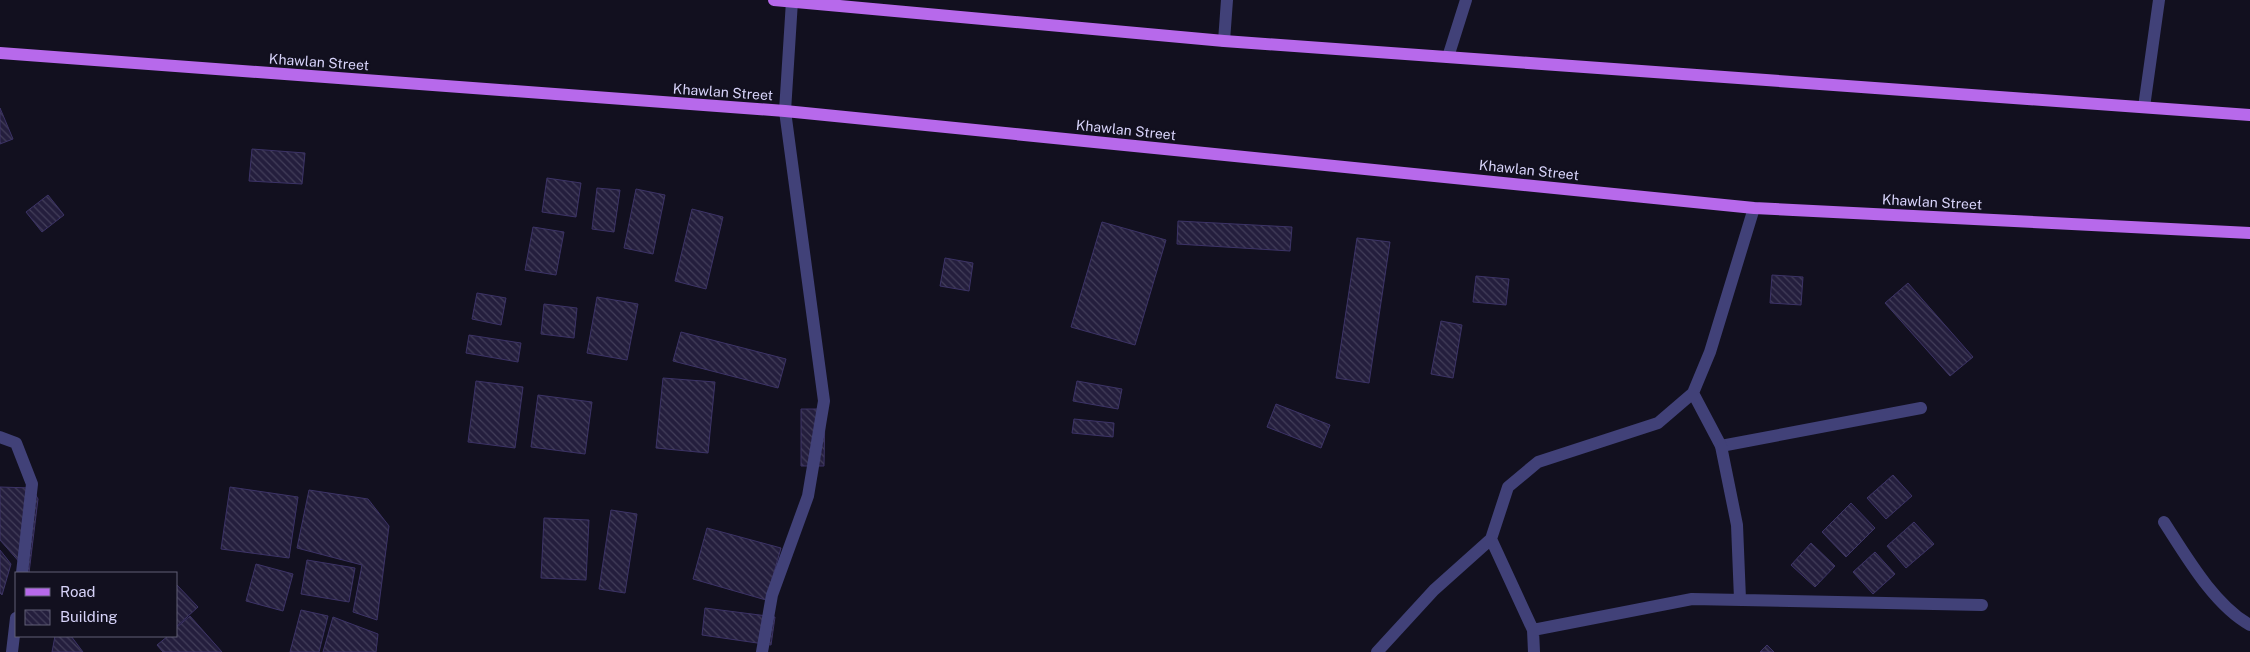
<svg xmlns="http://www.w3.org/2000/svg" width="2250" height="652" font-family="'Public Sans',sans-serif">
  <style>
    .building { fill: url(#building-back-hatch); stroke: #3c3366 }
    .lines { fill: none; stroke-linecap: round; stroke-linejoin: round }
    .lane { stroke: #414178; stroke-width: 12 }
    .street { stroke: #414178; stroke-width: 12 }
    .primary { stroke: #b769eb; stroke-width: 12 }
    .labels { text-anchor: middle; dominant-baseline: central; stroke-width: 4; stroke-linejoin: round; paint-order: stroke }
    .street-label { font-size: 14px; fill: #d7d3f9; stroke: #12101f }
  </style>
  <defs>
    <pattern id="building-back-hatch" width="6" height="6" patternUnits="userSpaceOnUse" patternTransform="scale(1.25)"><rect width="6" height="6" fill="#241e3d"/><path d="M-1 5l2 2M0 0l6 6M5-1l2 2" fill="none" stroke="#433e5a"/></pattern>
  </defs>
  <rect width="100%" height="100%" fill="#12101f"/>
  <path class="building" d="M0,108l13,31 -13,5z
    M252,149l53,4 -3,31 -53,-3z
    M547,178l34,5 -5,34 -34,-5z
    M597,188l23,2 -6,42 -22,-3z
    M636,189l29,6 -12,59 -29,-6z
    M48,195l16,20 -22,17 -16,-20z
    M692,209l31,8 -17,72 -31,-8z
    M1178,221l114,6 -2,24 -113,-7z
    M1102,222l64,18 -31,105 -64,-18z
    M533,227l31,5 -8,43 -31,-5z
    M1357,238l33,4 -21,141 -33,-5z
    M945,258l28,5 -4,28 -29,-5z
    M1772,275l31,2 -2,28 -31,-2z
    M1476,276l33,3 -3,26 -33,-3z
    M1908,283l65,74 -23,19 -65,-73z
    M477,293l29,5 -5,27 -29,-6z
    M597,297l41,7 -11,56 -40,-7z
    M544,304l33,4 -3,30 -33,-4z
    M1441,321l21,4 -9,53 -22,-4z
    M681,332l105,27 -8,29 -105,-27z
    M469,335l52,8 -3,19 -52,-9z
    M663,378l52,4 -7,71 -52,-5z
    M476,381l47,6 -8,61 -47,-6z
    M1077,381l45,8 -4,20 -45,-8z
    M538,395l54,7 -7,52 -54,-7z
    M1276,404l54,21 -9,23 -54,-21z
    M801,409h24l-1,57h-23z
    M1074,419l40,4 -1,14 -41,-4z
    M1893,475l19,21 -26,23 -19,-21z
    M0,487l32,1 6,11 -9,74 -29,-33z
    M230,487l68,10 -9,61 -68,-9z
    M309,490l59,9 21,27 -12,94 -24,-8 9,-47 -65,-17z
    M1851,503l24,25 -29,29 -24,-25z
    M611,510l26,4 -12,79 -26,-4z
    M544,518l45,2 -3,60 -45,-2z
    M1914,522l20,22 -28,24 -19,-22z
    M707,528l74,20 -15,52 -73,-21z
    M1811,543l24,23 -20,21 -24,-22z
    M0,550l11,14 -9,31 -2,-2z
    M1875,552l20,22 -22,20 -20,-22z
    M307,560l48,8 -6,34 -48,-8z
    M256,564l37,10 -10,37 -37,-10z
    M176,584l22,23 -22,20z
    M705,608l70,9 -4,28 -69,-10z
    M301,610l27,6 -9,36h-29z
    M190,616l32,36h-59l-6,-7 11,-9h8v-8z
    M333,617l45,17 -2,18h-53z
    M55,636h16l12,16h-31z
    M1767,645l7,7h-14z"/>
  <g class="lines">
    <path class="lane" d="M1721,446l200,-38"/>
    <path class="street" d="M1224,41l3,-41
      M1448,57l18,-57
      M2144,107l15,-107
      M1693,393l28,53 16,79 3,74
      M0,437l16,6 16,41 -10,89
      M2164,522c22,34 50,83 86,103
      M1533,630l159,-31 290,6
      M12,652l4,-34
      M762,652l10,-57 36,-99 16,-95 -39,-290 7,-110
      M1377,652l57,-62 57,-51
      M1534,652l-1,-22 -42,-91 17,-52 30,-25 120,-39 35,-30 17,-41 44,-144"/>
    <path class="primary" d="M774,0l450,41 1026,74
      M0,53l785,58 969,97 496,25"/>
  </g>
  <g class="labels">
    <g class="street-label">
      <text transform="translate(319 62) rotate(4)">Khawlan Street</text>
      <text transform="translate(723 92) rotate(4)">Khawlan Street</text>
      <text transform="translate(1126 130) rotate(6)">Khawlan Street</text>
      <text transform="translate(1529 170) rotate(6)">Khawlan Street</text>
      <text transform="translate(1932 202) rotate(3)">Khawlan Street</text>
    </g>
  </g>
  <rect x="15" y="572" width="162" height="65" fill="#12101f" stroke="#615e76"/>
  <rect x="25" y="588" width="25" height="8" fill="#b769eb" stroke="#615e76"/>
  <text x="60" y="597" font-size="15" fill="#d7d3f9">Road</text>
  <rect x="25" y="610" width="25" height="15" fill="url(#building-back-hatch)" stroke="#615e76"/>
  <text x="60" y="622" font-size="15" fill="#d7d3f9">Building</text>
</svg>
